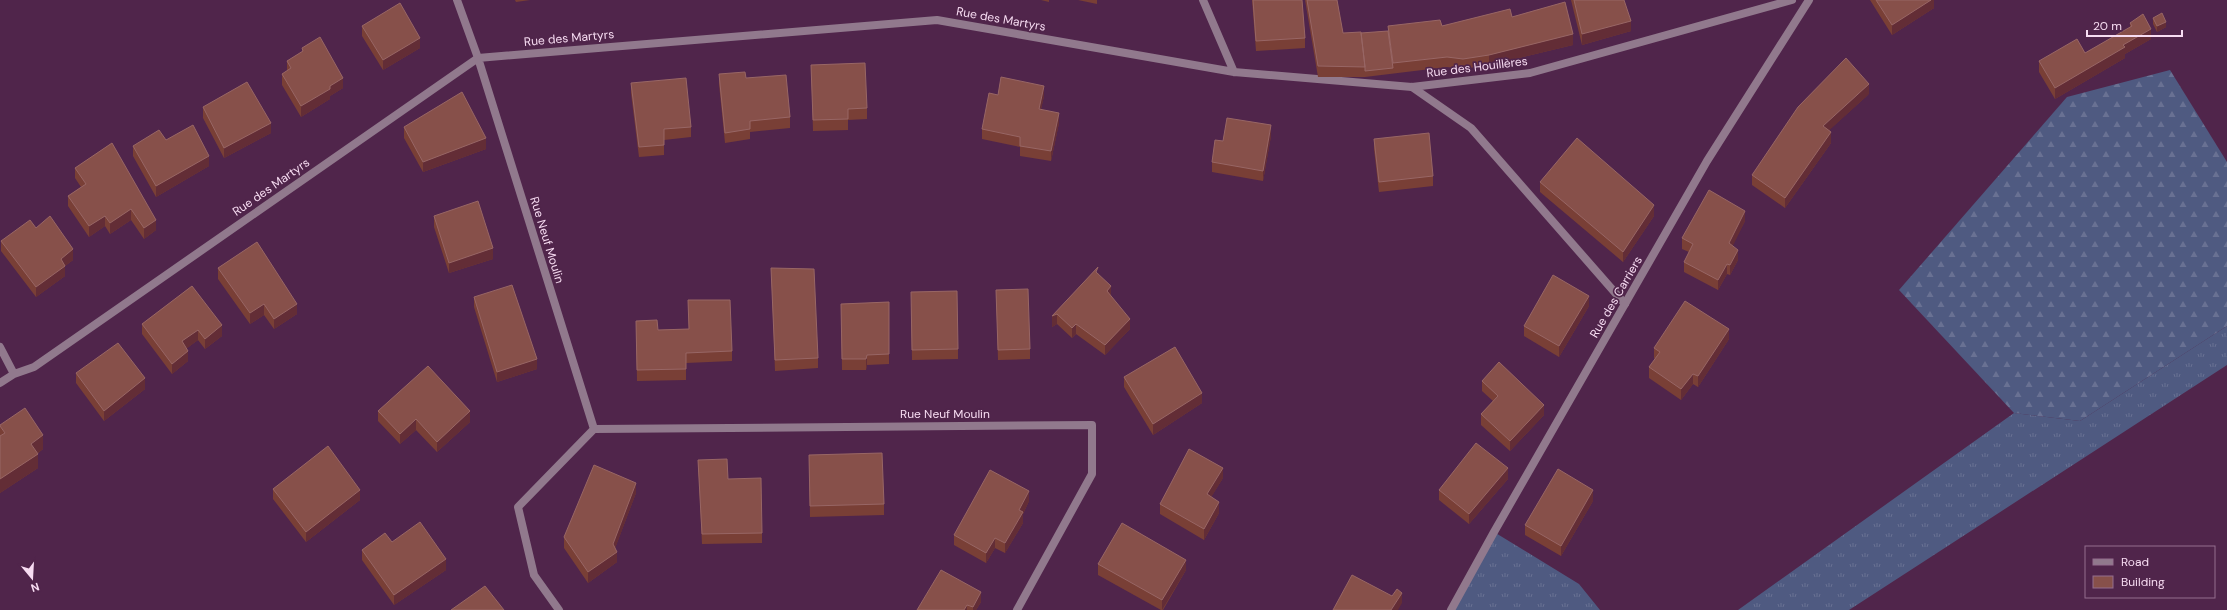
<svg xmlns="http://www.w3.org/2000/svg" width="2227" height="610" font-family="'DM Sans',sans-serif">
  <style>
    .grass { fill: url(#grass-tufts) }
    .forest { fill: url(#forest-firs) }
    .lines { fill: none; stroke-linecap: round; stroke-linejoin: round }
    .pedestrian { stroke: #91798d; stroke-width: 8 }
    .minor { stroke: #91798d; stroke-width: 8 }
    .tertiary { stroke: #91798d; stroke-width: 8 }
    .wall { fill: #793f36 }
    .shaded-wall { fill: #632d36 }
    .building { fill: #87504a; stroke: #986665 }
    .labels { text-anchor: middle; dominant-baseline: central; stroke-width: 3.5; stroke-linejoin: round; paint-order: stroke }
    .street-label { font-size: 12px; fill: #f7dcf2; stroke: #50254b }
  </style>
  <defs>
    <pattern id="grass-tufts" width="24" height="20" patternUnits="userSpaceOnUse"><rect width="24" height="20" fill="#4f5a81"/><path d="M3 7l-1-3M5 7V3M7 7l1-3M15 17l-1-3M17 17v-4M19 17l1-3" fill="none" stroke="#697193"/></pattern>
    <pattern id="forest-firs" width="22" height="20" patternUnits="userSpaceOnUse"><rect width="22" height="20" fill="#4f5a81"/><path d="M5 1l3.5 6h-7zM16 11l3.5 6h-7z" fill="#697193"/></pattern>
  </defs>
  <rect width="100%" height="100%" fill="#50254b"/>
  <path class="grass" d="M2227,326v39l-378,245h-111l276,-197 66,8z
    M1494,532l85,52 21,26h-149z"/>
  <path class="forest" d="M2170,70l57,92v164l-147,95 -66,-8 -115,-123 168,-193z"/>
  <g class="lines">
    <path class="pedestrian" d="M1412,87l59,41 154,176"/>
    <path class="minor" d="M457,0l21,58 116,371
      M1203,0l31,72
      M0,347l14,27
      M0,383l14,-9 20,-7 444,-309 459,-38 297,52 178,15 118,-14 262,-73
      M559,610l-25,-35 -16,-68 76,-78 498,-4v49l-75,136"/>
    <path class="tertiary" d="M1451,610l43,-78 213,-371 102,-161"/>
  </g>
  <path class="wall" d="M515,0h15l-14,2z
    M1041,0h8v2z
    M1078,0h19v4z
    M1252,0h50l3,38v10l-49,3z
    M1305,0h32l6,33h18l27,-2v-5h54l70,-9 61,28 -84,20 -26,4 -16,-2 -82,10h-47z
    M1571,0h53l7,31 -49,14z
    M1870,0h64v8l-42,27z
    M2153,18l13,9 -9,5 -4,-8z
    M2130,23l21,16 -26,15v4l-70,41 -16,-27v-11l46,-8 45,-25z
    M362,26l58,22 -37,22 -21,-34z
    M302,48l41,40 -13,8v3l-29,18 -19,-32v-11l5,-3v-10l15,-9z
    M811,65l56,43v11l-19,1v10l-35,1z
    M719,74l27,4 44,39v11l-40,4v7l-25,4 -6,-59z
    M631,83l60,44v10l-27,3v15l-25,2 -8,-64z
    M1869,94l-40,36 2,13 -46,65 -33,-23v-10z
    M1044,96l-3,13 18,14 -8,38 -31,-5v-9l-38,-8v-10z
    M203,107l68,26 -47,25 -21,-40z
    M404,127l82,22 -63,23 -19,-34z
    M1271,136l-8,45 -51,-9v-10l11,-21z
    M1374,139l59,37v10l-54,6 -5,-43z
    M166,140l43,26 -53,31 -23,-41v-10z
    M112,143l44,87 -12,9 -13,-19 -21,14 -5,-8 -16,11 -21,-31v-10l13,-9 -6,-9v-10z
    M1540,182l114,34 -31,46 -83,-70z
    M434,216l59,43 -44,14 -15,-46z
    M1745,221l-13,25 6,14 -8,15 -3,-1 -9,16 -34,-18v-10l5,-10 -7,-3v-11z
    M36,228l37,32 -8,6v10l-29,21 -35,-46v-10z
    M218,268l79,46 -23,15 -10,-14 -14,9 -32,-45z
    M771,268l47,90v10l-43,3z
    M1098,273l32,56 -25,26 -29,-21 -4,4 -15,-14 -5,3v-11z
    M192,286l30,50 -17,13 -7,-9 -11,8 1,13 -16,13 -30,-40v-10z
    M996,290l34,59v10l-32,1z
    M474,297l63,72 -40,13 -23,-75z
    M688,300l44,51v10l-46,2v17l-49,1 -1,-60 22,9 31,-1z
    M889,302v62l-22,1 -1,5h-24l-1,-66z
    M911,303l47,46v10l-46,1z
    M1589,306l-30,51 -35,-21v-10z
    M1729,339l-31,48 -5,-3 -12,16 -32,-22v-11l6,-8 -1,-1v-10z
    M76,373l69,16 -41,32 -28,-38z
    M1124,377l78,26 -49,32 -29,-48z
    M1482,381l62,34 -34,36 -29,-26v-11l12,-13 -11,-10z
    M378,411l92,11 -33,30 -21,-22 -16,14 -22,-23z
    M0,425l43,24 -6,5 1,14 -38,25z
    M809,455l75,49v11l-74,2z
    M698,460l30,19 34,54v10l-60,1z
    M1223,478l-12,19 8,16 -15,27 -44,-26v-10z
    M1508,479l-39,45 -30,-24v-10z
    M273,489l87,11 -54,42 -33,-43z
    M636,493l-21,55 2,14 -29,21 -24,-35v-11z
    M1029,501l-6,13v9l-18,30 -10,-5 -9,15 -32,-18v-10z
    M1593,501l-32,55 -36,-21v-10z
    M392,542l54,28 -52,35 -32,-45v-10z
    M1098,564l88,6 -23,40h-2l-63,-35z
    M981,602l-5,8h-59z"/>
  <path class="shaded-wall" d="M1931,0h3v8l-42,27v-10z
    M1631,21v10l-49,14v-11z
    M2166,22v5l-9,5v-6z
    M2151,29v10l-26,15v4l-70,41v-11l68,-43z
    M1573,34v11l-84,20v-10z
    M420,38v10l-37,22v-10z
    M343,78v10l-13,8v3l-29,18v-11l29,-20z
    M1869,84v10l-46,42v-10z
    M1044,86v10l-5,23v-10z
    M1059,113v10l-8,38v-10z
    M271,123v10l-47,25v-10z
    M1271,125v11l-8,45v-10z
    M1831,132v11l-46,65v-10z
    M486,138v11l-63,23v-10z
    M209,156v10l-53,31v-11z
    M1654,205v11l-31,46v-10z
    M131,209v11l-21,14v-11z
    M1745,211v10l-16,33v-11z
    M105,216v10l-16,11v-11z
    M156,220v10l-12,9v-11z
    M493,248v11l-44,14v-10z
    M73,249v11l-8,6v10l-29,21v-10l25,-28z
    M1738,250v10l-8,15v-10z
    M1727,264v10l-9,16v-10z
    M1111,286v10l-4,-5z
    M1589,296v10l-30,51v-11z
    M264,304v11l-14,9v-11z
    M297,304v10l-23,15v-10z
    M1057,314v10l-5,3v-11z
    M1130,319v10l-25,26v-10z
    M1076,324v10l-4,4v-10z
    M222,325v11l-17,13v-10z
    M1729,329v10l-31,48v-11z
    M198,330v10l-16,12v-11z
    M188,351v10l-16,13v-10z
    M867,355v10l-1,5v-11z
    M537,359v10l-40,13v-10z
    M1693,374v10l-12,16v-11z
    M145,378v11l-41,32v-10z
    M1202,393v10l-49,32v-11z
    M1544,405v10l-34,36v-10z
    M470,411v11l-33,30v-10z
    M416,419v11l-16,14v-10z
    M43,435v14l-12,9v-14z
    M38,454v14l-38,25v-14z
    M1223,468v10l-16,26v-10z
    M1508,468v11l-39,45v-10z
    M636,483v10l-23,61v-10z
    M360,490v10l-54,42v-10z
    M1593,490v11l-32,55v-10z
    M1029,491v10l-6,13v9l-18,30v-10l14,-33z
    M1219,502v11l-15,27v-11z
    M995,538v10l-9,15v-10z
    M617,552v10l-29,21v-11z
    M446,559v11l-52,35v-10z
    M1186,560v10l-24,40v-10z
    M981,592v10l-5,8h-3v-3z
    M1402,593v10l-4,7h-7z
    M967,605v5h-3z"/>
  <path class="building" d="M1253,0h49l3,38 -49,3z
    M1307,0h30l6,33 18,-1 4,35 -47,-1z
    M1574,0h50l7,21 -49,13z
    M1876,0h55l-39,25z
    M1565,2l8,32 -84,21 -26,4 -16,-2 -54,6 -5,-37 52,-6 2,6 68,-17 2,8z
    M400,3l20,35 -37,22 -21,-34z
    M2162,13l4,9 -9,4 -4,-8z
    M2143,14l8,15 -28,16 2,2 -70,41 -16,-27 38,-22 8,14 47,-27 -2,-3z
    M1388,31l5,37 -28,3v-4l-4,-34z
    M320,37l23,41 -13,8v3l-29,17 -19,-32 9,-6 -4,-7 16,-10 -1,-3z
    M1846,58l23,26 -46,42 8,6 -46,66 -33,-23 46,-68z
    M865,63l2,45 -19,1v10l-35,1 -2,-55z
    M745,72l1,6 40,-3 4,42 -40,4v8l-25,4 -6,-59z
    M1001,77l43,9 -5,23 20,4 -8,38 -31,-5v-9l-38,-8 7,-36 9,2z
    M686,78l5,49 -27,2v16l-25,2 -8,-64z
    M247,82l24,41 -47,25 -21,-41z
    M462,92l24,46 -63,24 -19,-35z
    M1227,118l44,7 -8,46 -51,-9 3,-22 8,1z
    M193,125l16,31 -53,30 -23,-40 26,-16 7,10z
    M1429,133l4,43 -54,6 -5,-43z
    M1577,138l77,67 -31,47 -83,-70z
    M112,143l44,77 -12,8 -13,-19 -21,14 -5,-7 -16,10 -21,-30 18,-12 -11,-16z
    M1709,190l36,21 -16,32 9,7 -8,15 -3,-1 -9,16 -34,-18 9,-18 -11,-6z
    M478,201l15,47 -44,15 -15,-47z
    M50,216l23,33 -12,10 4,7 -29,21 -35,-46 29,-21 6,8z
    M257,242l40,62 -23,15 -10,-15 -14,9 -32,-45z
    M1098,267l-2,5 15,14 -4,5 23,28 -25,26 -29,-21 -4,4 -15,-14 -5,2z
    M771,268l43,1 4,89 -43,2z
    M1553,275l36,21 -30,50 -35,-20z
    M512,285l25,74 -40,13 -23,-75z
    M192,286l30,39 -17,14 -7,-9 -16,11 6,10 -16,13 -30,-40z
    M1028,289l2,60 -32,1 -2,-60z
    M957,291l1,58 -46,1 -1,-58z
    M688,300h42l2,51 -46,2v16l-49,1 -1,-49 21,-1 1,10 31,-1z
    M1685,301l44,28 -31,47 -5,-2 -12,15 -32,-22 11,-15 -6,-4z
    M889,302v52l-22,1 -1,4h-24l-1,-55z
    M118,343l27,35 -41,33 -28,-38z
    M1175,347l27,46 -49,31 -29,-47z
    M1499,362l45,43 -34,36 -29,-27 17,-18 -16,-15z
    M428,366l42,45 -33,31 -21,-23 -16,15 -22,-23z
    M25,408l18,27 -12,9 7,10 -38,25v-43l5,-3 -5,-7v-1z
    M1476,443l32,25 -39,46 -30,-24z
    M328,446l32,44 -54,42 -33,-43z
    M1189,449l34,19 -16,26 12,8 -15,27 -44,-25z
    M882,453l2,51 -74,2 -1,-51z
    M727,459l1,20 33,-1 1,55 -60,1 -4,-74z
    M594,465l42,18 -23,61 4,8 -29,20 -24,-35z
    M1558,469l35,21 -32,56 -36,-21z
    M990,470l39,21 -10,19 4,2 -18,31 -10,-5 -9,15 -32,-18z
    M420,522l26,37 -52,36 -32,-45 23,-17 7,9z
    M1122,523l64,37 -24,40 -64,-36z
    M941,570l40,22 -8,15 -6,-2 -3,5h-47z
    M1352,575l40,21 5,-7 5,4 -11,17h-58z
    M485,586l19,24h-53z"/>
  <g class="labels">
    <g class="street-label">
      <text transform="translate(1001 19) rotate(10)">Rue des Martyrs</text>
      <text transform="translate(569 38) rotate(-5)">Rue des Martyrs</text>
      <text transform="translate(1477 67) rotate(-7)">Rue des Houillères</text>
      <text transform="translate(271 187) rotate(-35)">Rue des Martyrs</text>
      <text transform="translate(547 240) rotate(73)">Rue Neuf Moulin</text>
      <text transform="translate(1616 297) rotate(-60)">Rue des Carriers</text>
      <text x="945" y="414">Rue Neuf Moulin</text>
    </g>
  </g>
  <rect x="2085" y="546" width="130" height="52" fill="#50254b" stroke="#936e8e"/>
  <rect x="2093" y="559" width="20" height="6" fill="#91798d" stroke="#936e8e"/>
  <text x="2121" y="566" font-size="12" fill="#f7dcf2">Road</text>
  <rect x="2093" y="576" width="20" height="12" fill="#87504a" stroke="#936e8e"/>
  <text x="2121" y="586" font-size="12" fill="#f7dcf2">Building</text>
  <g transform="translate(32 578) rotate(162)" stroke="#50254b" stroke-width="3" paint-order="stroke">
  <path d="M0-3L7 15L0 10L-7 15Z" fill="#f7dcf2"/>
  <text y="-6" font-size="11" font-weight="bold" text-anchor="middle" fill="#f7dcf2">N</text>
  </g>
  <path d="M2087 30v6h95v-6" fill="none" stroke="#f7dcf2" stroke-width="2"/>
  <text x="2093" y="30" font-size="12" fill="#f7dcf2" stroke="#50254b" stroke-width="3" paint-order="stroke">20 m</text>
</svg>
